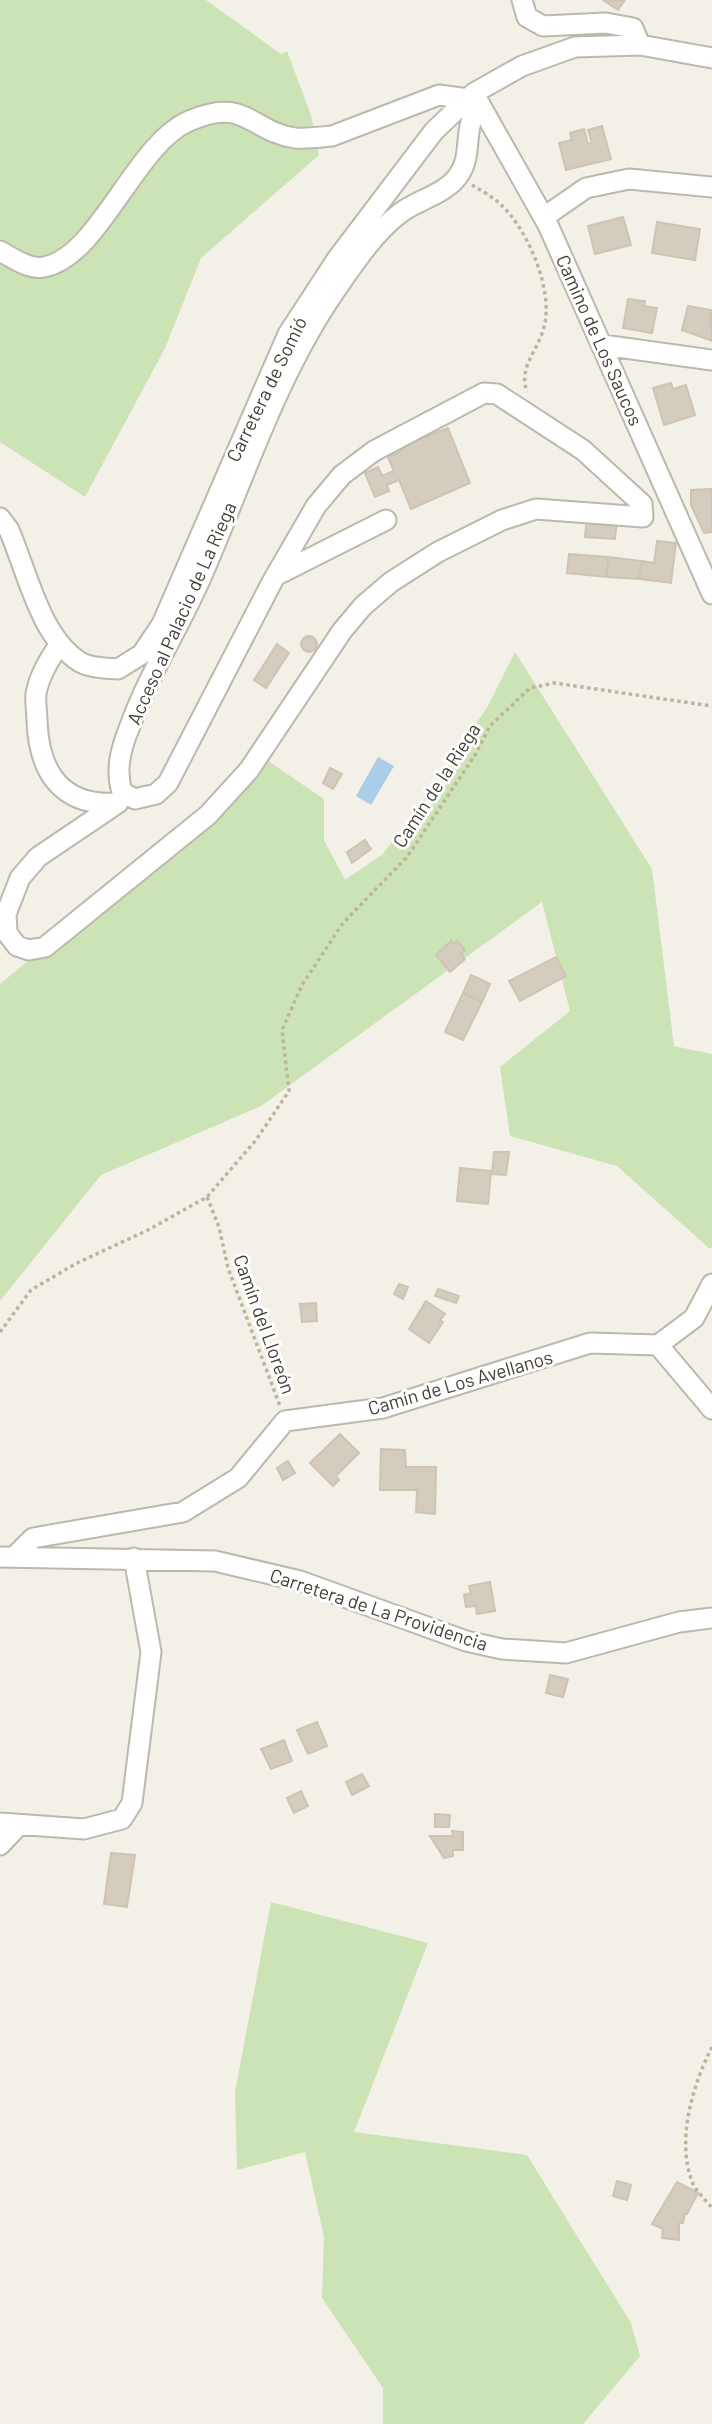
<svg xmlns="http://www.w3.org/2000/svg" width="712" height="2424" font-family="Barlow,sans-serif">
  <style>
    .green { fill: #cce3b5 }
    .water { fill: #aacdea }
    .building { fill: #d3ccbf; stroke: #cdc4b2; stroke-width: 2 }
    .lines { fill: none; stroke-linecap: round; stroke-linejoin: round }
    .minor-casing { stroke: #bdb8ac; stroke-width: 23 }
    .path { stroke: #beb49e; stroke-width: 3.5; stroke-dasharray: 3.5 3.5; stroke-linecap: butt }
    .minor { stroke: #fff; stroke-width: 19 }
    .labels { text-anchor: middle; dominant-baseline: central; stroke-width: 6; stroke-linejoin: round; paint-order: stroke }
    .street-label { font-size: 19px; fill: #454137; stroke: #fff }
  </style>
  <rect width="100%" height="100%" fill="#f3f0e8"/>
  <path class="green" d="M0,0h206l75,54 6,-3 24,64 8,40 -118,103 -36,90 -80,149 -85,-55z
    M515,652l137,217 22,177 38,8v193l-2,2 -93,-83 -107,-30 -10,-69 70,-56 -28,-109 -281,204 -160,69 -101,126v-317l268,-223 56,38v41l21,40 37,-25 41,-54 65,-95z
    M271,1902l157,41 -74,189 173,23 104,168 9,33 -57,68h-200v-36l-61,-90 2,-61 -19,-85 -68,18 -2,-78z"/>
  <path class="water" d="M378,757l16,9 -23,39 -15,-9z"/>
  <path class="building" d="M603,0h22l-7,10z
    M602,126l9,33 -45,11 -7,-27 13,-3 -2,-7 14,-4 4,15 4,-1 -4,-13z
    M623,217l8,28 -36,9 -7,-28z
    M657,222l43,7 -5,31 -43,-7z
    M628,299l17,2 -1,5 13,2 -5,25 -29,-5z
    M688,306l23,4 1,31 -30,-11z
    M671,383l2,6 13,-4 9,30 -31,10 -11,-37z
    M448,428l22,55 -59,26 -12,-29 -12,5 2,6 -14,6 -10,-24 13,-6 4,9 12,-5 -6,-14 14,-6 -2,-5z
    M712,489v43l-8,1 -13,-28v-15z
    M587,517l30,3 -2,19 -30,-2z
    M657,541l19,2 -5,40 -32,-4 3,-18 12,2z
    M569,554l39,3 -1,20 -40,-4z
    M608,557l34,4 -3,18 -32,-2z
    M301 644a8 8 0 1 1 16 0a8 8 0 1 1-16 0Z
    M277,644l12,9 -23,35 -12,-8z
    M330,768l12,6 -9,15 -10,-6z
    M365,840l6,9 -19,14 -5,-11z
    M451,941l3,3 3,-3 8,9 -4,4 4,5 -15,13 -14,-17z
    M556,957l10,19 -46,25 -11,-20z
    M471,975l19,9 -8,18 -19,-9z
    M463,993l19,9 -19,38 -18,-8z
    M494,1152h15l-3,23 -14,-1z
    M460,1168l31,3 -3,33 -31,-3z
    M399,1284l9,3 -5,12 -9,-5z
    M438,1289l21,7 -3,7 -21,-7z
    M426,1301l19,13 -5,6 3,2 -14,21 -20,-14z
    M316,1303l1,18 -15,1 -2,-18z
    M340,1434l19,19 -23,23 3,4 -6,6 -23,-23z
    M381,1449l24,1 1,17h30l-1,47 -19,-2 1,-22h-37z
    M288,1461l7,12 -12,7 -6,-12z
    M490,1582l5,29 -18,3 -1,-8 -10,1 -2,-12 7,-2 -2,-7z
    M550,1675l18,4 -5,18 -17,-4z
    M317,1722l10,24 -19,8 -11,-24z
    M284,1740l8,21 -21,8 -10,-20z
    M362,1774l7,12 -17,9 -6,-13z
    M301,1791l7,15 -14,7 -7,-15z
    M435,1814l15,1 -1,12h-14z
    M452,1831l11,1v18h-10v6l-9,2 -14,-22h23z
    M111,1853l24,2 -8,52 -23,-3z
    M617,2181l14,4 -4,15 -14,-4z
    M677,2182l21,11 -11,21 -2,-1 -2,10h-4v17l-17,-2 1,-9 -11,-5z"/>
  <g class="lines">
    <g class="minor-casing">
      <path id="minor" d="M522,0l5,17 16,9 63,-3 27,5 7,17
        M474,94l74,131 164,369
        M544,217l42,-29 43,-9 83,8
        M0,251c12,7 30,19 44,16 55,-10 91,-123 145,-146 57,-25 60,10 106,17 12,1 25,-1 37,-2l107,-41 29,4
        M603,345l109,15
        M0,518l9,12c18,41 31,107 71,132 10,6 26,6 38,7l24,-15 20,-30 126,-290 49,-75 97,-128 40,-38 48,-27 53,-19 65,-2 72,13
        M277,575l109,-55
        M59,645c-10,15 -20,31 -23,49 -1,8 1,18 1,27 2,52 25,86 81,82
        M118,803l-80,54 -18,21 -14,36 1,19 10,13 12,4 16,-3 163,-132 41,-45 93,-139 21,-25 28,-24 47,-30 64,-32 34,-11 107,8 -1,-13 -59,-54 -86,-56 -13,-1 -110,58 -32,24 -26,31 -44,76 -104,201 -12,11 -21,5 -13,-7c-7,-23 -1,-44 8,-66 19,-53 51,-101 73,-153 41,-94 73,-196 132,-282 18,-26 39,-58 64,-77 17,-14 49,-20 61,-41 13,-20 2,-47 20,-69
        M658,1345l54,64
        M0,1557l215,4 85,20 166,60 36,8 64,4 113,-31 33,-4
        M14,1557l19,-19 150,-26 55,-34 47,-57 98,-13 207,-65 68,2 36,-27 18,-34
        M0,1823l84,6 38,-10 10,-16 19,-151 -17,-94
        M0,1845l19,-20"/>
    </g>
    <path class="path" d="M472,185c9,5 19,11 27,18 28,24 55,87 45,124 -6,24 -26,40 -17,65
      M207,1197l12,30 9,41 52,138
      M0,1332l31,-42 46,-27 71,-33 59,-33 49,-57 33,-49 -7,-61 20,-45 41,-62 64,-66 68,-102 15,-29 40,-38 24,-5 158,23
      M712,2047c-19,37 -36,93 -20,134 3,10 14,19 20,27"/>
    <use href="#minor" class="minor"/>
  </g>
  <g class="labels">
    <g class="street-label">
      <text transform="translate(600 340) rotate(66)">Camino de Los Saucos</text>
      <text transform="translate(266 389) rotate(-64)">Carretera de Somió</text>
      <text transform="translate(181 613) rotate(-66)">Acceso al Palacio de La Riega</text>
      <text transform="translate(436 785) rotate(-57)">Camín de la Riega</text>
      <text transform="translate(265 1324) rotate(70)">Camín del Lloreón</text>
      <text transform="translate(460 1382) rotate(-16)">Camín de Los Avellanos</text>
      <text transform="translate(379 1609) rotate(18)">Carretera de La Providencia</text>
    </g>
  </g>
</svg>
